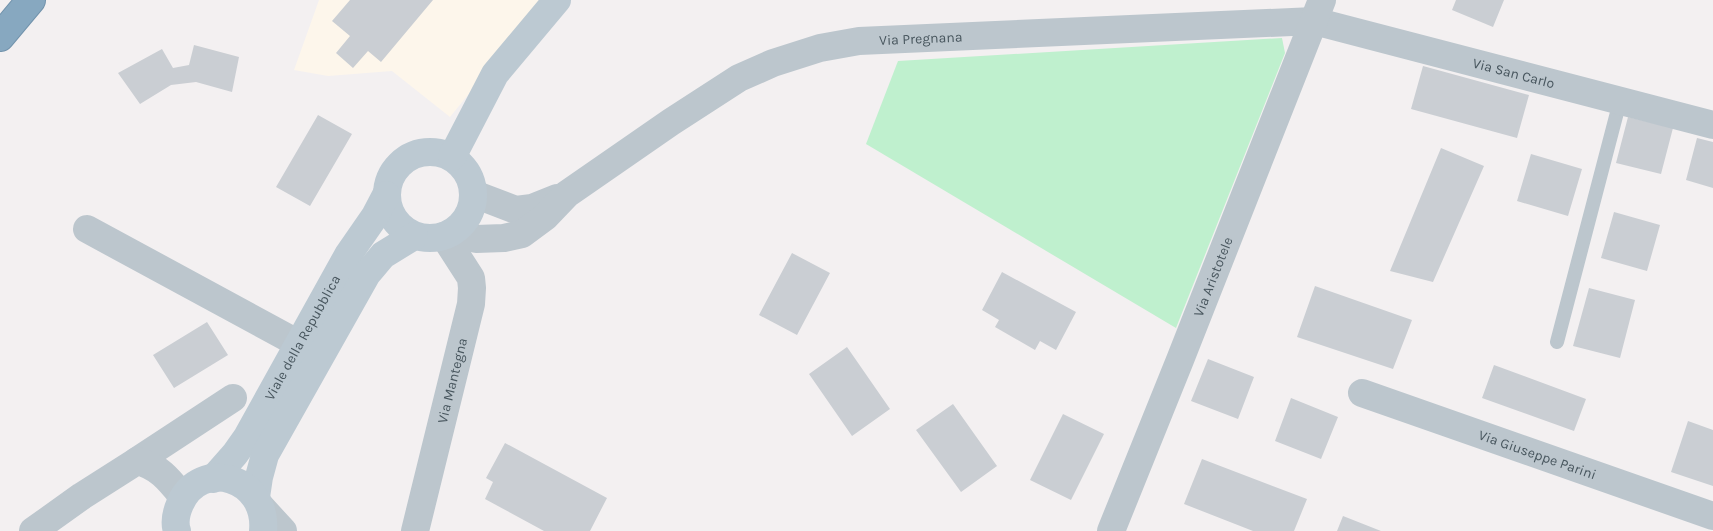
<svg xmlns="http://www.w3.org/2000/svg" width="1713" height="531" font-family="Karla,sans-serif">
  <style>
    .commercial { fill: #fdf6eb }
    .green { fill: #bff0ce }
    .building { fill: #caced3 }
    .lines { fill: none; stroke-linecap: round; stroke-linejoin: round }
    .highway-casing { stroke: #7293ac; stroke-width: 30 }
    .lane { stroke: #bcc6cd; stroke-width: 14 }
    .street { stroke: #bcc6cd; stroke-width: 28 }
    .secondary { stroke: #bcc9d2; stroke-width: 28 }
    .highway { stroke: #87a8c0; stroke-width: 28 }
    .labels { text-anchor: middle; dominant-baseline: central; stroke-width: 4; stroke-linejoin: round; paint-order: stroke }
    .street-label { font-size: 14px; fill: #48565e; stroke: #fff }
  </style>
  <rect width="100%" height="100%" fill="#f3f0f1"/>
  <path class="commercial" d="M319,0h226l-95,117 -58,-46 -64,5 -34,-6z"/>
  <path class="green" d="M1282,38l3,15 -109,275 -310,-184 32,-83z"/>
  <path class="building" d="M350,0h83l-52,62 -13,-11 -15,17 -17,-15 14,-17 -18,-15z
    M1456,0h48l-11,27 -41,-17z
    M194,45l45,12 -7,35 -36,-10 -25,3 -31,19 -22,-31 44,-24 11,19 16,-3z
    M1423,66l106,29 -12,43 -106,-29z
    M318,115l34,19 -42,72 -34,-19z
    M1628,117l45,11 -12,46 -45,-11z
    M1697,138l16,4v46l-27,-8z
    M1441,148l43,18 -51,116 -43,-11z
    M1531,154l51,15 -14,47 -51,-15z
    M1614,212l46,13 -13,46 -46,-13z
    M792,253l38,20 -33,62 -38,-20z
    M1002,272l74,40 -20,38 -16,-9 -5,9 -40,-23 4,-7 -17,-10z
    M1315,286l97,34 -19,49 -96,-32z
    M1589,288l46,12 -15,58 -47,-12z
    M207,322l21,33 -54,33 -21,-33z
    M847,347l43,62 -38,27 -43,-62z
    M1208,359l46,18 -16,42 -47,-18z
    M1494,365l92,34 -12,32 -92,-33z
    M1291,398l47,19 -17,42 -46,-18z
    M953,404l44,62 -36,26 -45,-62z
    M1063,414l41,20 -33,66 -41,-20z
    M1688,421l25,9v56l-42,-14z
    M505,443l102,55 -17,33h-46l-59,-32 8,-17 -7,-4z
    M1202,459l105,40 -13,32h-41l-69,-27z
    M1343,516l38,15h-44z"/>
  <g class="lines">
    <g class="highway-casing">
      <path id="highway" d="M0,37l31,-37"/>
    </g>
    <path class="lane" d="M1557,342l63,-241"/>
    <g class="street">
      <path d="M474,194l42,16 16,-2 25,-10"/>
      <path d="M87,229l212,115"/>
      <path id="s1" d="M451,233l25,6 28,-1 18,-4 23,-17 22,-23 104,-72 68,-44 34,-15 47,-15 39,-7 455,-20 399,104"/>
      <path id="s2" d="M1362,393l351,123"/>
      <path d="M137,461l96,-63"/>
      <path d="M261,507l22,24"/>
      <path d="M33,531l49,-35 55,-35c22,5 33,20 46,36"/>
      <path id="s3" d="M415,531l56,-227 1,-16 -1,-10 -27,-42"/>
      <path id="s4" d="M1111,531l69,-171 142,-360"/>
    </g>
    <g class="secondary">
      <circle cx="430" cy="195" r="43"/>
      <path d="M452,157l43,-83 62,-74"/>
      <path id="s5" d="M213,479l22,-25 12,-17 101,-182 27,-39 11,-21"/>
      <path d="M256,497l3,-20 6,-22 102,-181 16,-19 31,-19"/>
      <path d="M177,531c-3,-9 -1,-18 3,-27 20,-47 88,-27 83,27"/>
    </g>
    <use href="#highway" class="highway"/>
  </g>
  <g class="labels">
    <g class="street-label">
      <text stroke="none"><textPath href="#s1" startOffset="528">Via Pregnana</textPath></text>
      <text stroke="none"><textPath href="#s1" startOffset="1128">Via San Carlo</textPath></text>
      <text stroke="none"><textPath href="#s4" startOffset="274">Via Aristotele</textPath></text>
      <text stroke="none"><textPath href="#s5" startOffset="168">Viale della Repubblica</textPath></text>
      <text stroke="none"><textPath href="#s3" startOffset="155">Via Mantegna</textPath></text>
      <text stroke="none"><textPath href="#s2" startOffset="186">Via Giuseppe Parini</textPath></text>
    </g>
  </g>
</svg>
